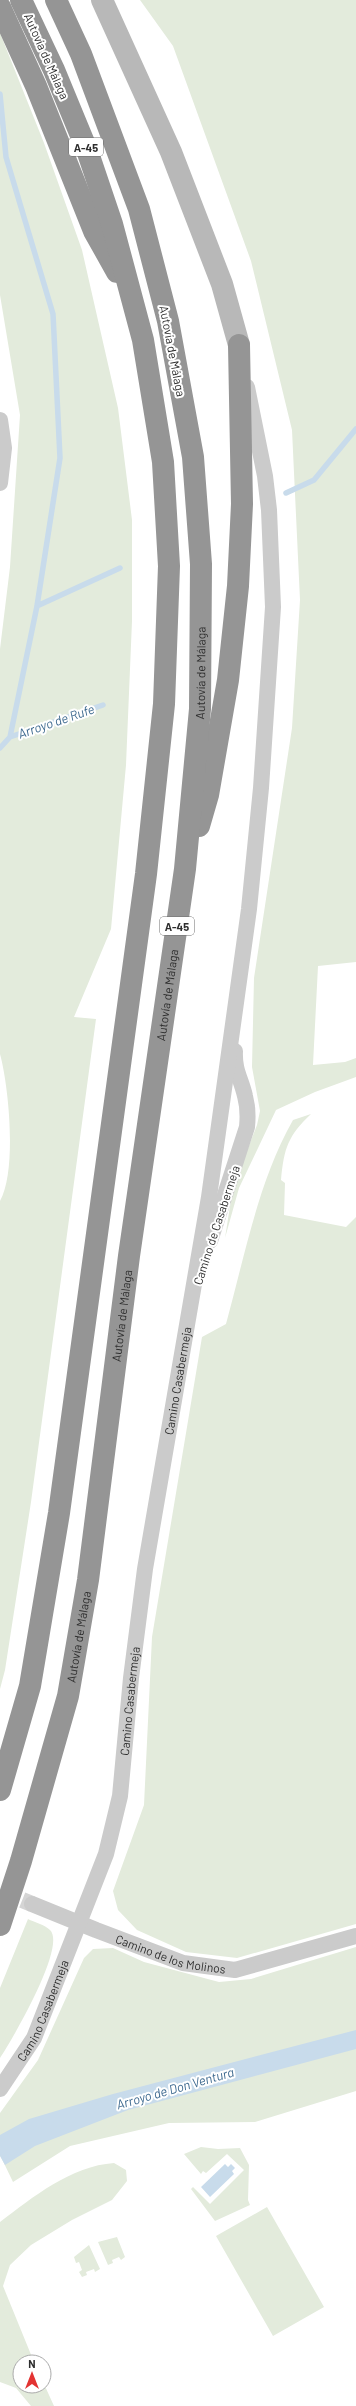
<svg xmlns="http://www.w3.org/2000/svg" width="356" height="2406" font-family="Barlow,sans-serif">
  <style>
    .green { fill: #e3ebdc }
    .water { fill: #c8dbeb }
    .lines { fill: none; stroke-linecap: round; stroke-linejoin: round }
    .stream { stroke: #c8dbeb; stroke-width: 5.5 }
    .street-tunnel { stroke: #d5d5d5; stroke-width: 16; stroke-dasharray: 16 8; stroke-linecap: butt }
    .street { stroke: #cbcbcb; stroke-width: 16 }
    .secondary { stroke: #b8b8b8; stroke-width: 22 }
    .highway { stroke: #959595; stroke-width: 22 }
    .labels { text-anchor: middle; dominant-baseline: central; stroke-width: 4; stroke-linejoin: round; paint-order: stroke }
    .shield { fill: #fff; stroke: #6d6d6d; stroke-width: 1 }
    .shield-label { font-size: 11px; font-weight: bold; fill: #2e2e2e }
    .street-label { font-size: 12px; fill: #2e2e2e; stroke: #fff }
    .water-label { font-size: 13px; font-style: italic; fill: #3d698f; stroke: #fff }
  </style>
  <rect width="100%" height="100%" fill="#fff"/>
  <path class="green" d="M140,0h216v962l-38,4 -5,99 32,-3 11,-4v19l-41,15 -39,18 -37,78 -14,50 8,-51 24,-62 3,-14 -8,-44 2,-89 38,-250 8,-128 -8,-170 -41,-169 -78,-215z
    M0,33l44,110 38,107 36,158 14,112v101l-6,144 -15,164 -37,88 22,2 -65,483 -26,168 -5,19v-488c17,-30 9,-114 0,-147v-405l10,-82 10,-152 -20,-120z
    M311,1114c-23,22 -27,34 -30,66l4,3 -1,32 62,12 10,-10v707l-119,34 -51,-6 -49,-22 -19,-20 -5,-19 31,-86 8,-168 50,-300 24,-13c19,-69 32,-142 67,-204z
    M28,1919c6,3 17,6 22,11 17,16 -38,110 -50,128v-70z
    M356,1947v144l-101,31 -86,1 -99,23 -57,36 -13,-27v-42l38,-53 46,-102 9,-9 20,-1 31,14 75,20 32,-3z
    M201,2147l17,2 22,-1 9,17 -1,35 2,5 -35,16 -24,-32 2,-2 17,17 34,-34 -17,-16 -21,19 -3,-2 -2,3 -17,-20z
    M114,2163l12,7 1,11 -15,19 -40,20 -41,25 -21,20 -7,21 31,76h-14v24h24v-2l10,22h-23l-15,-18 -16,-6v-160c33,-25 71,-56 114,-59z
    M267,2207l57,100 -51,29 -57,-100z
    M117,2237l8,20 -4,3 -2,-3 -7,3 1,3 -5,2 -10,-23z
    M89,2245l11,24 -5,3 -1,-3 -8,3 1,3 -5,2 -3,-5 3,-2 -3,-8 -3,1 -2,-6z"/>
  <path class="water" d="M356,2030v19l-228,61 -93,36 -30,19 -5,-9v-21l29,-16 84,-25z
    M225,2164l3,3 3,-3 4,4 -3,3 2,3 -24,23 -9,-10z"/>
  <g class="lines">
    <path class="stream" d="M0,94l6,63 47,157 7,144 -23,148 -27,131 -10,11
      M286,493l28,-13 42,-51
      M37,606l83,-38
      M10,737l93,-32"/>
    <path class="street-tunnel" d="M0,1891l32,13"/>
    <g class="street">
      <path d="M0,420l4,28 -4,35"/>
      <path d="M210,1241l37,-114c1,-10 1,-20 -2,-31 -4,-18 -11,-25 -10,-45"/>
      <path id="s1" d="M32,1904l64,26 87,33 52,7 121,-34"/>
      <path id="s2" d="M0,2089l34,-51 72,-184 14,-58 11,-118 14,-109 64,-372 40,-288 12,-121 12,-181 -4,-97 -4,-34 -18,-89"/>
    </g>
    <path class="secondary" d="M102,0l69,152 51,132 17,61"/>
    <g class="highway">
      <path d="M0,7l36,79 58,145 23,41"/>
      <path d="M199,826l9,-31 20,-115 10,-94 4,-82 -3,-159"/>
      <path d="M0,1790l30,-104 29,-173 87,-639 18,-170 5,-138 -6,-104 -20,-122 -31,-116 -25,-74 -33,-80 -33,-70"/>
      <path id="s3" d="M0,1925l21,-64 47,-165 20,-116 41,-324 56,-387 15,-160 1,-145 -8,-107 -25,-136 -29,-112 -58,-155 -25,-54"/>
    </g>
  </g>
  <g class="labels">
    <g class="shield">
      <rect x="69" y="138" width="34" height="18" rx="3"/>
      <rect x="160" y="917" width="34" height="18" rx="3"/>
    </g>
    <g class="shield-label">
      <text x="86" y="147">A-45</text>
      <text x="177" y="926">A-45</text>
    </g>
    <g class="street-label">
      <text transform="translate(47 56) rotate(66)">Autovía de Málaga</text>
      <text transform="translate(173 351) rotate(79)">Autovía de Málaga</text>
      <text stroke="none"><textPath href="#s3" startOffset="1271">Autovía de Málaga</textPath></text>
      <text stroke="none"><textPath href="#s3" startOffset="947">Autovía de Málaga</textPath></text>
      <text transform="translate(216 1225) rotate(-72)">Camino de Casabermeja</text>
      <text stroke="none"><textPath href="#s3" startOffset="623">Autovía de Málaga</textPath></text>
      <text stroke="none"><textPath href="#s2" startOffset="738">Camino Casabermeja</textPath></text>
      <text stroke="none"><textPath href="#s3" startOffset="299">Autovía de Málaga</textPath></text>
      <text stroke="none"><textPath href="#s2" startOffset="414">Camino Casabermeja</textPath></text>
      <text stroke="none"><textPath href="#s1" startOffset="148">Camino de los Molinos</textPath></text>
      <text stroke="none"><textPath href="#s2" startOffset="90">Camino Casabermeja</textPath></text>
    </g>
    <g class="water-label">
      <text transform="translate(56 721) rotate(-19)">Arroyo de Rufe</text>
      <text transform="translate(175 2088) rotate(-16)">Arroyo de Don Ventura</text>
    </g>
  </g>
  <g transform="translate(32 2374)"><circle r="19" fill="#ffffff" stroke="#ababab"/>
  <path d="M0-3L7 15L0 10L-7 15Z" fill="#e33332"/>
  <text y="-6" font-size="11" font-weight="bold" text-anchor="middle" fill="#2e2e2e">N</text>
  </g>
</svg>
